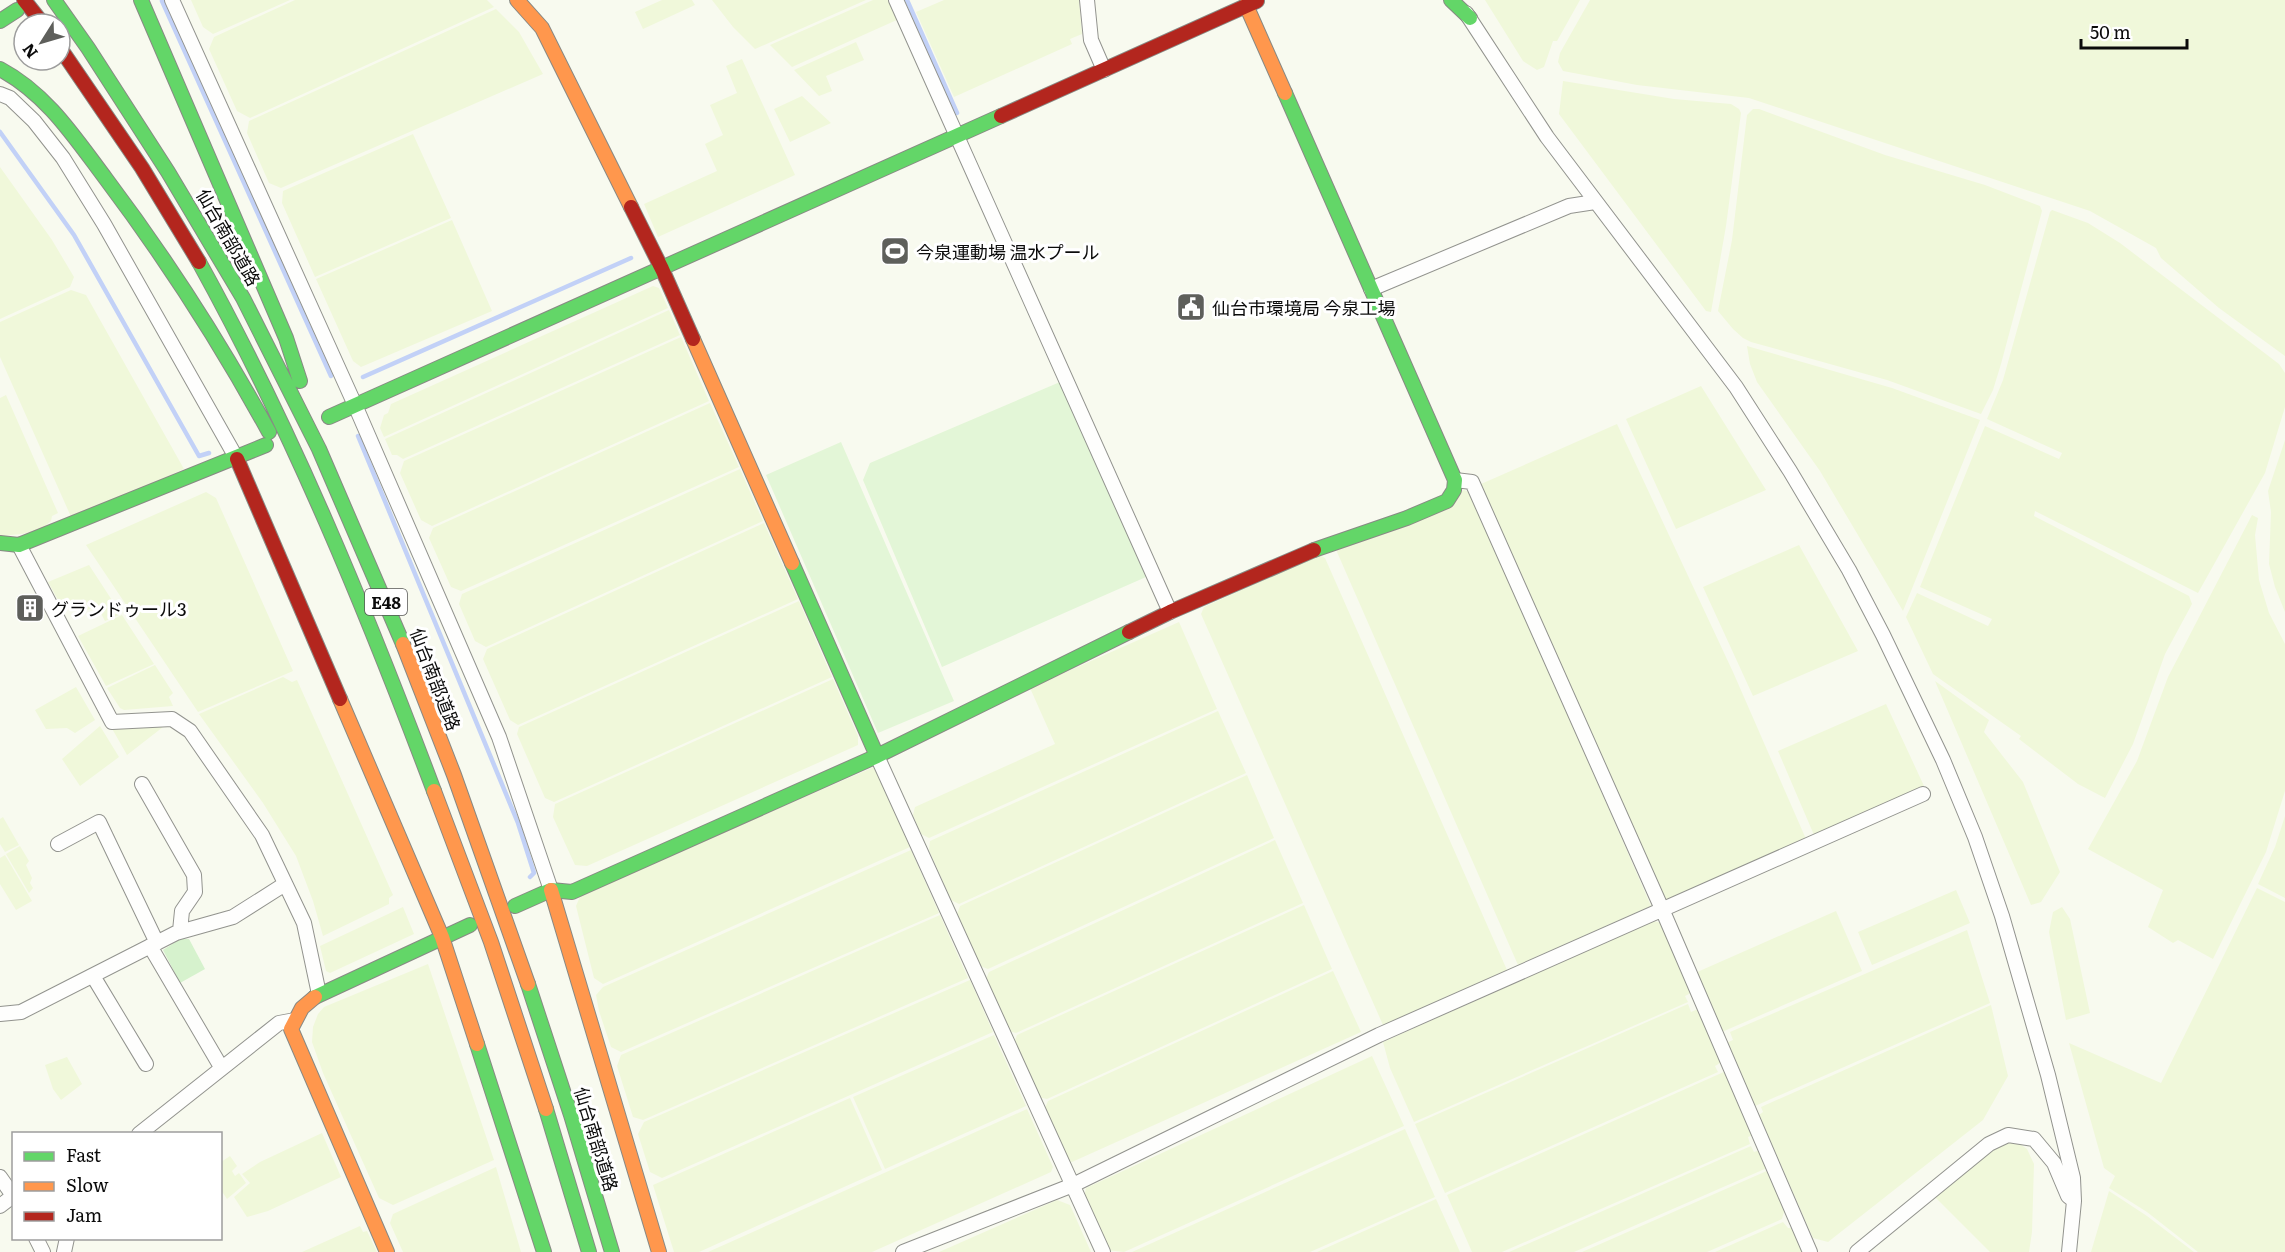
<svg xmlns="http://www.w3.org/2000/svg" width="2285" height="1252" font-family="Literata,'Noto Sans JP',serif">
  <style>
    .farmland { fill: #f0f8da }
    .green { fill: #d6f2cd }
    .pitch { fill: #e3f6d7 }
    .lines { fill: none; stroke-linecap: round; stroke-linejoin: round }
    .stream { stroke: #c2d1f7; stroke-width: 4.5 }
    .street-casing { stroke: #92938e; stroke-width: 16 }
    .fast-casing { stroke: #888984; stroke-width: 16 }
    .slow-casing { stroke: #888984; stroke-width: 16 }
    .jam-casing { stroke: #888984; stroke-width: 16 }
    .street { stroke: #fefefd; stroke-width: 14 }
    .fast { stroke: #63d668; stroke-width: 14 }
    .slow { stroke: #ff974d; stroke-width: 14 }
    .jam { stroke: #b3261e; stroke-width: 14 }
    .labels { text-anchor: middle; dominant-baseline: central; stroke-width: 6; stroke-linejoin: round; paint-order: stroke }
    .shield { fill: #fff; stroke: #545454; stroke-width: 1.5 }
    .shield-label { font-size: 16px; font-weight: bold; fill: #0b0b0b }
    .street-label { font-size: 18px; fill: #0b0b0b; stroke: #fff }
    .poi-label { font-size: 18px; fill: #0b0b0b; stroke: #fff; text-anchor: start }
  </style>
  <rect width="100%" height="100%" fill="#f8faef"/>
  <path class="farmland" d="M191,0h99l-77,34 -10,-7z
    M295,0h192l7,7 -244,111 -13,-7 -28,-62 5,-12z
    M662,0h30l3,5 -52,24 -8,-17z
    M712,0h154l-111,49 -22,-22z
    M873,0h18l8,19 -107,48 -22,-22z
    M944,0h135l3,34 -12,5 2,5 -118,53 -38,-85z
    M1485,0h95l-23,41h-4l-9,26 -7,3 -14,-9z
    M1590,0h695v356l-66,-48 -58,-50 -5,-10 -66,-37 -341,-113 -112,-13 -74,-14 -5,-9 2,-9z
    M496,9l23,23 24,42 -262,114 -12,-5 -22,-50 2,-12z
    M856,42l8,18 -38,16 6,15 -13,5 -25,-26z
    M742,59l53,116 -137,62 -14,-33 73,-33 -12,-27 18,-9 -13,-30 27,-12 -11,-27z
    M1563,81l111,18 57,5 8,5 2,4 -15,113 -15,86 -5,-1 -147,-197z
    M802,96l29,27 -41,19 -16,-33z
    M1753,109h6l126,46 100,30 55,21 2,5 -41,153 -8,26 -12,24 -94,-34 -136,-38 -8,-4 -10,-9 -15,-18 14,-71 15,-125z
    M413,134l38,84 -136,59 -33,-74 1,-12z
    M0,167l52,73 22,37 -4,10 -70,32z
    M2052,210l36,13 32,20 159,121 6,9v34l-20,66 -67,120 -163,-82 -1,5 155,80 3,8 -27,50 -32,90 -28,54 -27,-14 -59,-45 2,-3 -88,-62 -27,-57 11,-24 71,33 4,-7 -72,-32 65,-161 74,33 3,-6 -75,-34 16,-39 47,-168z
    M452,220l40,91 -131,56 -8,-6 -37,-82z
    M653,286l6,2 9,20 -284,129 -4,-9 4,-13 4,-2 3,-9z
    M71,290l15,5 98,174 -112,50 -72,-162v-35z
    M669,310l11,25 -277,124 -6,-4h-5l-7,-16z
    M681,337l28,64 -277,125 -11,-6 -21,-47 4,-12z
    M1747,346l145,42 88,32 -77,191 -83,-140 -63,-89 -7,-18z
    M1701,386l65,104 -90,39 -50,-110z
    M6,395l52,118 -6,3 -1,5 -9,8 -20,5 -22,2v-138z
    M710,403l29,64 -278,124 -10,-4 -22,-49 4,-10z
    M1617,424l116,248 73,167 -141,61 -6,-6 -167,-379 -11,-31z
    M2285,440v172l-10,-25 -6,-23 2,-52 -3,-21z
    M740,469l23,52 -277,126 -11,-6 -16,-37 3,-10z
    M1464,490l7,3 180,413 -133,59 -181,-413 1,-5z
    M206,492l10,6 77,173 -95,41 -112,-167z
    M2252,515l6,3 -3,17 4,45 10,33 16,31v147l-19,61 -53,107 -35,-19 -5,3 -25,-16 15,-37 -75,-41 49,-88 31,-84z
    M764,523l34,76 -280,126 -8,-5 -27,-61 4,-10z
    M1799,545l59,106 -105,45 -50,-109z
    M1319,555l6,3 182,412 -124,55 -182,-411 3,-7z
    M89,565l32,49 -16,7 -8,-15 -10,4 -5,-10 -20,7 -14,-25z
    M799,601l33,76 -278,125 -9,-4 -28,-64 2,-7z
    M122,615l32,49 -48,22 -28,-50z
    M1179,622l38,87 -288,129 -8,-4 -8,-19 2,-8 140,-63 -25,-56z
    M155,665l18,28 -4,4 4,9 -49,4 -4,-2 -13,-20z
    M283,677l9,5 5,-2 96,215 -4,3v6l-66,32 -10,-35 -17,-45 -33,-53 -64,-89z
    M833,679l25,57v9l-271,121 -12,-1 -22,-48 2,-13z
    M1935,681l54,39 -5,12 39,50 37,90 -19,30 -10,3z
    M76,687l19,33 -20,13 -8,-5 -21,1 -11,-19z
    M1886,704l38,82 -110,49 -36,-84z
    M1218,711l28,62 -287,131 -8,-4 -22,-50 1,-9z
    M172,720l-45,35 -17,-30z
    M100,726l19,31 -39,29 -18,-27z
    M874,767l36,80 -307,137 -9,-6 -18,-72 5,-12z
    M1247,775l27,63 -286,131 -8,-3 -23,-52 3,-8z
    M2285,816v82l-27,-14 17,-37z
    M3,817l16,28 -14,7 -5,-8v-25z
    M1275,840l28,63 -287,130 -7,-2 -23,-52 3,-7z
    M20,846l9,15 -3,4 6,13 -2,5 3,5 -4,5 -23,-39z
    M911,850l28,63 -318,139 -10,-5 -12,-36 -3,-16 7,-8z
    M5,855l27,46 -16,9 -16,-26v-26z
    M2257,888l28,14v350h-87l-51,-40 -38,-24 6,-12 -11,-8 -35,-125 92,40z
    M1956,890l14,33 -98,42 -14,-33z
    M1304,905l28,64 -285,130 -9,-2 -24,-54 3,-8z
    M403,907l11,27 -84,39 -4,-2 -6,-25z
    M2062,907l8,12 20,94 -24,7 -17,-88 4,-20z
    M1836,911l26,60 -140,61 -27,-59z
    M940,915l28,63 -325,142 -10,-3 -16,-51 4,-11z
    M1654,921l7,2 30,70 -6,3 3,6 -274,120 -24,-54 -7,-26z
    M1967,930l23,73 -235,103 -29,-63 7,-3 -3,-8z
    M428,964l66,196 -101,45 -14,-7 -56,-125 -11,-31 1,-15 5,-13 6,-7z
    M1333,971l28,61 -289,130 -6,-2 -22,-50 4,-9z
    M970,980l23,52 -331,146 -12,-6 -12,-38 6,-12z
    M1688,1004l3,8 7,-3 24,53 -7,4 3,6 -273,121 -30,-69z
    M1991,1005l17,71 -25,44 -155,122 -15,-4 -54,-123 4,-3 -2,-5z
    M994,1035l32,71 -141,63 -32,-72z
    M1372,1056l32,70 -280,126 -17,-2 -23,-53 2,-9z
    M67,1057l15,27 -21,16 -8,-11 -8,-24z
    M1726,1071l27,64 -5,2 2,7 -248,108h-30l-25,-57z
    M850,1098l32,72 -183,82h-25l-21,-67z
    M1027,1109l26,58 -2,5 -179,80h-164z
    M1405,1129l30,68 -125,55h-178z
    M322,1133l19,44 -73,34 -21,6 -13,-20 16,-14 -8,-9 18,-12z
    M2014,1140l13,9 7,15 -2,68 -3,20h-39l-60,-60 62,-50z
    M1751,1146l3,6 6,-2 7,18 -193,84h-65z
    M230,1156l7,10 -5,5 3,5 4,-3 7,10 -19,16 -6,-9v-28z
    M496,1167l25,85h-118l-13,-29 3,-9z
    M1769,1170l16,38 -3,11 -75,33h-125z
    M2109,1191l38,25 47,36h-103z
    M1436,1199l24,53h-143z
    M1057,1200l13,5 21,47h-152z
    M1783,1222l5,6h6l10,24h-89z
    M360,1226l3,6 4,-1 10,21h-75z"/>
  <path class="green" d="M180,939h9l16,30 -25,14 -17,-33z"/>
  <path class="pitch" d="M1060,382l86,195 -204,90 -79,-187 7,-17z
    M841,442l113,259 -76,32 -112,-258z"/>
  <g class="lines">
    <path class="stream" d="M907,0l50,113
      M162,1l169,375
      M0,132l74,103 125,221 10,-3
      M363,377l268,-119
      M358,436l160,387 16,50 -4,4"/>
    <g class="street-casing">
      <path id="street" d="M172,0l183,405 144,332 52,153
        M896,0l274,612
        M1087,0l4,40 13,30
        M1466,13l81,124 189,250 54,84 59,99 34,65 60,125 32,77 27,79 46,159 25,103 1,23 -5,51
        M0,94l10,4 24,23 29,37 41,66 133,235
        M1371,289l198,-83 26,-4
        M1455,480l17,2 190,427 148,343
        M19,545l93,177 60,-3 18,12 72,104 42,88 15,71
        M877,756l226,496
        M142,784l52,91 1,17 -13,19 -2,20
        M58,844l41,-22 58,121
        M150,946l71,121
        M93,976l53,88
        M0,1014l21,-2 155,-79 57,-16 52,-33
        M139,1134l140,-111 16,-3
        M0,1177l14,20
        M0,1206l13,-10
        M36,1238l7,14
        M64,1252l3,-14
        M903,1252l170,-67 306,-150 544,-241
        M1857,1252l132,-108 19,-9 26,4 20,24 14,33 5,4"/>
    </g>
    <g class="fast-casing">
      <path id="fast" d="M54,0l34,48 80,124 75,126 76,151 84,195
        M141,0l145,338 14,43
        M1451,0l19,18
        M0,21l17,-11
        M0,69c47,25 75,69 106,110 61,81 115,165 163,253
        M1285,93l170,387 -1,10 -7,11 -40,17 -93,32
        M199,262c94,170 167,348 235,529
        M329,417l672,-301
        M0,543l19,2 247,-100
        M792,563l85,193
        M515,906l36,-16 21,2 305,-136 252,-124
        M528,984l43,131 41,137
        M315,997l155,-72
        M477,1044l67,208
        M546,1109l43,143"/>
    </g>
    <g class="slow-casing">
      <path id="slow" d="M517,0l25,28 89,179
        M1246,5l39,88
        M693,339l99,224
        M403,644l51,131 74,209
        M340,699l102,238 35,107
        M434,791l57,151 55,167
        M551,890l108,362
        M315,997l-13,11 -11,21 96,223"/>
    </g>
    <g class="jam-casing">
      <path id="jam" d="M24,0l19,24
        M60,48l82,120 57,94
        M1001,116l256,-115
        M631,207l31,62 31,70
        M237,459l103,240
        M1129,632l41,-20 144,-62"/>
    </g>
    <use href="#street" class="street"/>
    <use href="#fast" class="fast"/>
    <use href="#slow" class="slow"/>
    <use href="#jam" class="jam"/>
  </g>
  <defs>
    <g id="stadium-square" transform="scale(1.5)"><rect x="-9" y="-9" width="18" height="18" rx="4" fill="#5e5f5b" stroke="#fff"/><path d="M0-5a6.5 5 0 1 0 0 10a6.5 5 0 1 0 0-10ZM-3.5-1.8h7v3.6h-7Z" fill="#fff"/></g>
    <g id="civic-square" transform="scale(1.5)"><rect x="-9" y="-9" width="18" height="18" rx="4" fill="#5e5f5b" stroke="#fff"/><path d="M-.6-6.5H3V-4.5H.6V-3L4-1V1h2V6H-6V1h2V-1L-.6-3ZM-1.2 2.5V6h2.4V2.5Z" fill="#fff"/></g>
    <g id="building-square" transform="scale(1.5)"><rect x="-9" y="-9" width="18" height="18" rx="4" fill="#5e5f5b" stroke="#fff"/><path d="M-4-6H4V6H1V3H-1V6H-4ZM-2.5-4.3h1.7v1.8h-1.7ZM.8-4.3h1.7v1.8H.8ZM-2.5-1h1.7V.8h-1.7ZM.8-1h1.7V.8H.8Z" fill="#fff"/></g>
  </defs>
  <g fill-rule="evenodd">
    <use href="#stadium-square" x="895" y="251"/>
    <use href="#civic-square" x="1191" y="307"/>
    <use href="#building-square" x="30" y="608"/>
  </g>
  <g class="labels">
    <rect class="shield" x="365" y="589" width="42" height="26" rx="4.5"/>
    <g class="shield-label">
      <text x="386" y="602">E48</text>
    </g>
    <g class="street-label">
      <text transform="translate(229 237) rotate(60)">仙台南部道路</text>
      <text transform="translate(436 679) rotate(69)">仙台南部道路</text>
      <text transform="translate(597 1139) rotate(73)">仙台南部道路</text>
    </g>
    <g class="poi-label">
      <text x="916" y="251">今泉運動場 温水プール</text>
      <text x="1212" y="307">仙台市環境局 今泉工場</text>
      <text x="51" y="608">グランドゥール3</text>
    </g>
  </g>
  <rect x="12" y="1132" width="210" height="108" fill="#ffffff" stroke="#9d9d9d" stroke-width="1.5"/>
  <rect x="24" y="1152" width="30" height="9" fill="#63d668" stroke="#9d9d9d" stroke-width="1.5"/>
  <text x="66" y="1162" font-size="18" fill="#0b0b0b">Fast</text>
  <rect x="24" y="1182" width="30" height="9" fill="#ff974d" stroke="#9d9d9d" stroke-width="1.5"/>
  <text x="66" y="1192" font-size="18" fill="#0b0b0b">Slow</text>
  <rect x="24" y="1212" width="30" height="9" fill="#b3261e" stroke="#9d9d9d" stroke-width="1.5"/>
  <text x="66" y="1222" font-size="18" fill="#0b0b0b">Jam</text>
  <g transform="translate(42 42) rotate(233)"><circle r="28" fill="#ffffff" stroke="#9d9d9d" stroke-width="1.5"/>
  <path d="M0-4.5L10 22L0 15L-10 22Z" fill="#5e5f5b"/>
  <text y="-9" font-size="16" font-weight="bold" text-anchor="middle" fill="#0b0b0b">N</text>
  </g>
  <path d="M2081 39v9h106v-9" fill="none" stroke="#0b0b0b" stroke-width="3"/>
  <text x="2090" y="39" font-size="18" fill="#0b0b0b" stroke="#ffffff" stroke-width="4.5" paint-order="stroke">50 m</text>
</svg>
